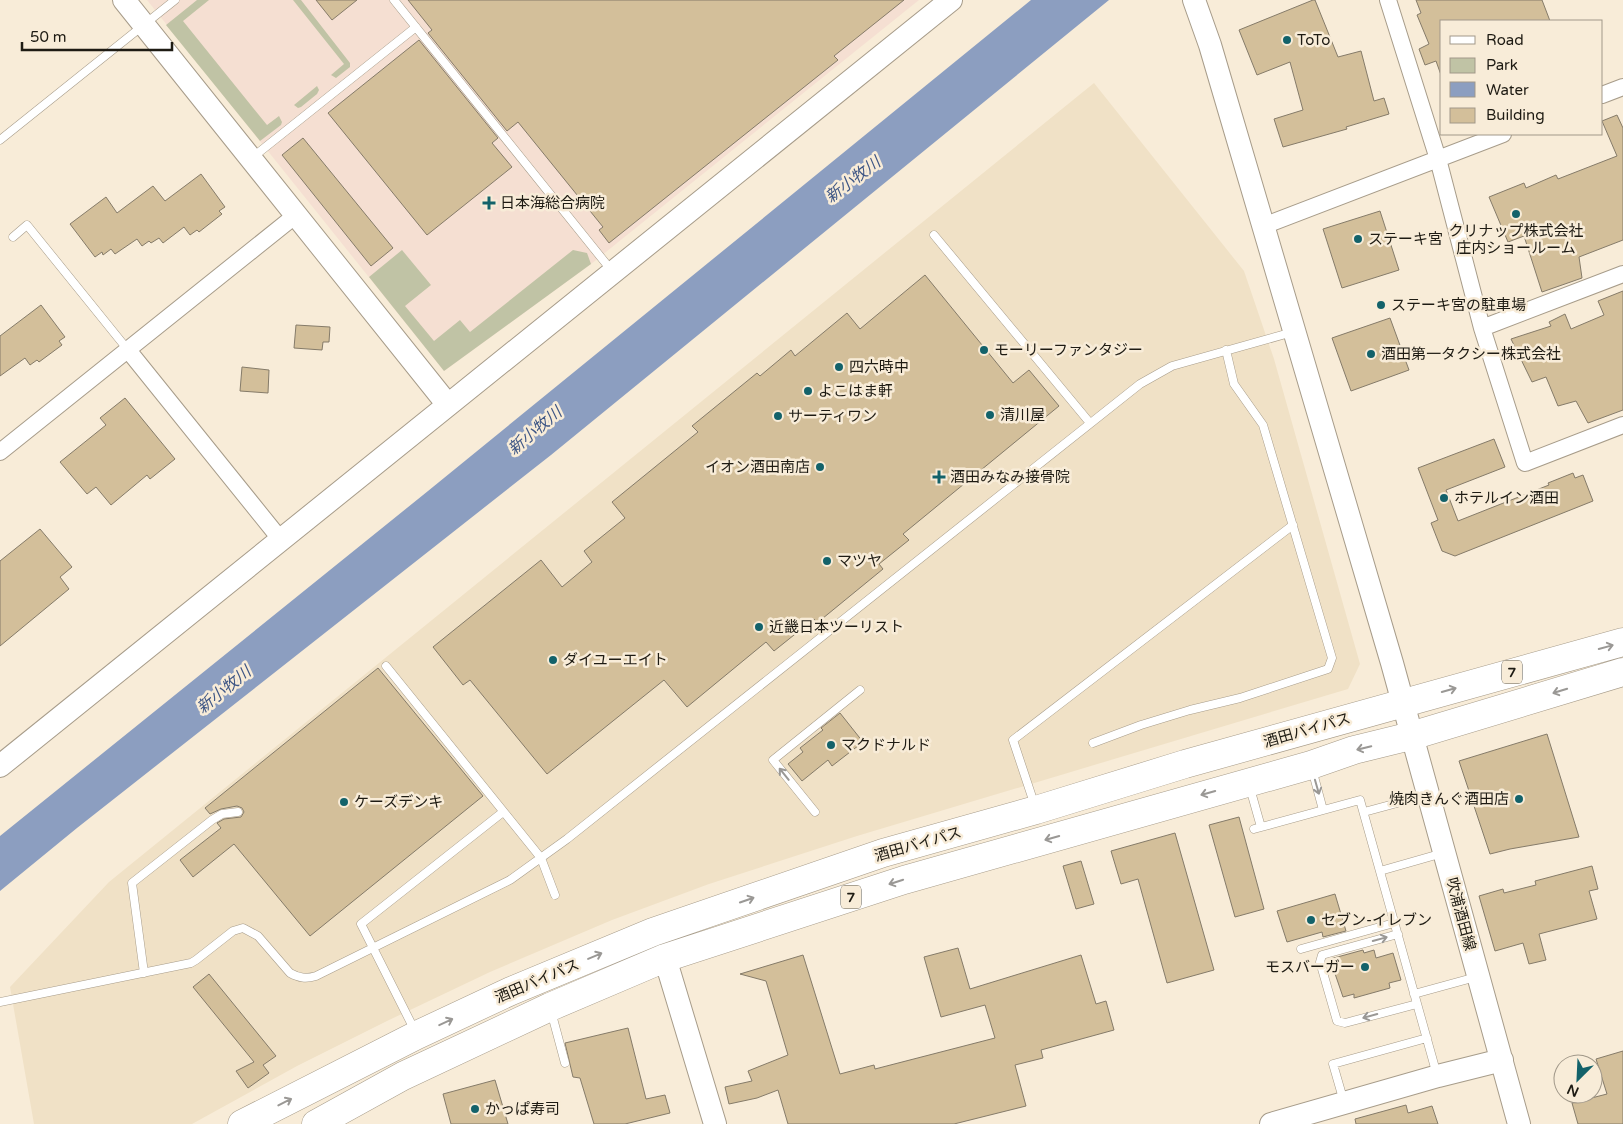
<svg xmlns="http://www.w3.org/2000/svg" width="1623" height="1124" font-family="'Varela Round','Noto Sans JP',sans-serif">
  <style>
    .built { fill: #f0e1c6 }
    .medical { fill: #f5dfd2 }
    .green { fill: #c0c3a5 }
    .water { fill: #8c9ec0 }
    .building { fill: #d3bf9a; stroke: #857b69 }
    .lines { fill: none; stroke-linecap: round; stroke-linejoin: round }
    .lane-casing { stroke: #a79c8a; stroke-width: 9 }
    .street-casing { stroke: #a79c8a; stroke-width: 18 }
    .secondary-casing { stroke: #a79c8a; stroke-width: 24 }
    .highway-casing { stroke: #a79c8a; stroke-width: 29 }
    .lane { stroke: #fff; stroke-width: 8 }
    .street { stroke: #fff; stroke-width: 16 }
    .secondary { stroke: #fff; stroke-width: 22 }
    .highway { stroke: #fff; stroke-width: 28 }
    .oneway { stroke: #9a9895 }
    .poi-dot { fill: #13626a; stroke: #f8ecd8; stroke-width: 2 }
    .labels { text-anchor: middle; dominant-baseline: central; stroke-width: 5; stroke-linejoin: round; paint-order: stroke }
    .shield { fill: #f8ecd8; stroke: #5f5a4e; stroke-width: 1 }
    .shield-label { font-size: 14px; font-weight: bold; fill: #1e1b13 }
    .poi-label { font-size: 15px; fill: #1e1b13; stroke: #f8ecd8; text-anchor: start }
    .street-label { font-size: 15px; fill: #1e1b13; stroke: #f8ecd8 }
    .water-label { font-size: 16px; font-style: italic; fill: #3e5685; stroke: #f8ecd8 }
  </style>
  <rect width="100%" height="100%" fill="#f8ecd8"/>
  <path class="built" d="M1094,83l150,188 30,88 86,305 -12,25 -491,147 -148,48 -97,36 -122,52 -103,49 -90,45 -105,58h-158l-24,-137 99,-105z"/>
  <path class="medical" d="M147,0h772l-328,264 -147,107z"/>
  <path class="green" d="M197,0h12l-26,21 84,104 12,-9 3,6 -1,3 -21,16 -94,-116z
    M293,0h8l49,63v4l-14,11 -5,-3 13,-11z
    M317,86l2,4 -2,4 -16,13 -3,1 -4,-3z
    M402,250l29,35 -26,21 29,35 26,-21 10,12 103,-82 14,3 4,11 -147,107 -75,-94z"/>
  <path class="water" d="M1031,0h78l-558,455 -474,373 -77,63v-55l428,-345z"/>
  <path class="building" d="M316,0h41l-25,20z
    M408,0h496l-70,56 4,4 -229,183 -10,-13 4,-3 -85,-105 -11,9 -79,-98 4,-3z
    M1313,0h2l23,57 23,-6 13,50 10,-3 5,16 -43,13 1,2 -64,18 -9,-28 29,-9 -13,-48 -33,13 -18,-45z
    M1416,0h126l8,21h-108l-1,54 -5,-14 -11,4 -6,-16 10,-5 -12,-29 4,-2z
    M419,40l79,98 -6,5 20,24 -85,68 -99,-122z
    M1617,115l6,13v112l-44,17 3,21 -40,14 -18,-56 -16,6 -19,-45 35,-14 2,5 30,-13 2,4 59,-23 -15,-35z
    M303,138l90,110 -22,18 -89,-111z
    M201,174l24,33 -6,4 3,3 -23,18 -2,-2 -7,5 -6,-8 -21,16 -4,-5 -8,5 -2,-2 -7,5 -5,-7 -22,15 -4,-5 -8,6 -1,-3 -7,5 -25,-33 36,-27 11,16 36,-27 12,15z
    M1380,211l19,59 -57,18 -19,-59z
    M925,275l88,108 16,-13 30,36 -156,128 6,6 -30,24 4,5 -66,54 -3,-4 -40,32 -8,-9 -79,65 -23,-27 -117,94 -77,-94 -7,5 -30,-38 108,-87 21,27 30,-25 -8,-11 41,-33 -13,-16 86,-70 -6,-6 65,-53 3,3 31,-26 4,6 52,-43 13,16z
    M1623,291v119l-35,13 -12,-22 -18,5 -12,-29 -14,5 -21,-43 40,-13 -2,-4 16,-8 6,15 33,-14 -6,-14z
    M41,305l24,32 -6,4 3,4 -23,17 -2,-2 -7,5 -5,-7 -25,18v-40z
    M1390,318l19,52 -58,21 -19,-53z
    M296,325l34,2 -1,15h-6l-1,8 -28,-2z
    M242,367l27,3 -1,23 -28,-2z
    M125,398l50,61 -25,20 -3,-4 -36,30 -15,-18 -9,7 -27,-32 46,-37 -6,-7z
    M1494,439l11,28 -59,23 12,31 91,-36 -1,-2 25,-10 2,5 8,-3 10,26 -138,55 -13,-5 -11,-28 7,-3 -20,-52z
    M40,529l32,38 -12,10 9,12 -69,57v-85z
    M378,668l105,128 -173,140 -76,-92 -41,33 -13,-17 41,-32 -4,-5 7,-4 17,-2 3,-5 -2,-4 -5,-2 -16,3 -11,5 -5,-6z
    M840,713l23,29 -31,24 -4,-6 -26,21 -14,-17 15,-12 -3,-4 23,-18 -2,-2z
    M1547,734l32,103 -69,12 -20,5 -31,-93z
    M1239,817l25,92 -29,8 -26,-92z
    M1175,833l39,137 -47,13 -29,-104 -17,5 -10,-33z
    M1081,861l13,43 -18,5 -13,-43z
    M1592,866l6,23 -9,2 8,28 -58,15 7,26 -17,4 -6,-21 -28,8 -16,-55 24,-7 1,4 32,-8 -1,-4z
    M1335,894l11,37 -23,6 -1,-5 -35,10 -10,-31z
    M958,948l12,41 111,-34 15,49 10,-3 8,29 -73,20 2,8 -28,7 11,41 -72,18h-166l-10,-34 -21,8 -28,6 -4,-17 27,-6 -4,-10 40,-16 -22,-74 -26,-7 63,-19 37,119 34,-9 1,4 120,-31 -10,-33 -44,12 -17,-60z
    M1363,950l1,3 10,-3 2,8 17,-5 8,27 -12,3 1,5 -36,10v-4l-11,3 -13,-38z
    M209,974l67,82 -13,9 6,8 -21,15 -12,-17 18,-9 -61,-75z
    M628,1028l18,71 19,-4 5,18 -45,11h-31l-14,-46 -7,-1 -8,-34z
    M1623,1051v73h-45l-6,-21 35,-9 -11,-35z
    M495,1080l13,44h-57l-8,-30z
    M1406,1105l2,8 24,-7 6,18h-82l-1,-5z"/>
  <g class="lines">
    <g class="lane-casing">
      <path id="lane" d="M394,0l218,271
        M0,140l175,-140
        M253,157l163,-130
        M934,235l156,188
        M13,237l14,-12 101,125
        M386,666l155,192 14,37
        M1093,743l48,-18 49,-15 50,-12 88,-29 4,-11 -69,-233 -29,-41 -8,-34
        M1312,769l11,41
        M1250,788l11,39
        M1035,806l-22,-66 280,-215
        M815,812l-42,-52 87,-70
        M1364,812l63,-17
        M1254,829l106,-29 77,275
        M1380,871l63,-18
        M1398,934l-76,21 -2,7 17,59 8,2 72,-19
        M1301,949l93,-26
        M144,973l-12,-90 80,-63 10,-6 16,-2
        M1414,994l62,-17
        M0,1002l191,-39 5,-3 37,-29 10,-3 15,8 32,37c9,5 16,6 26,3l194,-96 57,-41 573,-455 32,-18 121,-34
        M551,1011l14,52
        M415,1031l-54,-107 142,-112
        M1344,1102l-11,-38 94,-26"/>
    </g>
    <g class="street-casing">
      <path id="street" d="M1388,0l50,159 44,169 43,135 98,-38
        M1602,95l21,-8
        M1263,226l240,-92
        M1482,328l141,-54
        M128,350l153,190
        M0,452l296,-237"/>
    </g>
    <g class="secondary-casing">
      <path id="secondary" d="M124,0l324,405
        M1194,0l16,45 182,618 127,461
        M0,766l951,-766
        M665,958l50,166
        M1271,1124l167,-48 64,-16"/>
    </g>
    <g class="highway-casing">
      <path id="highway" d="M242,1124l175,-89 94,-44 142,-59 230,-79 153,-43 149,-46 438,-122
        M316,1124l87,-48 147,-69 115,-49 239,-78 407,-115 43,-15 57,-14 212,-64"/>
    </g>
    <use href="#lane" class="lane"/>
    <use href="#street" class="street"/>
    <use href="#secondary" class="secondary"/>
    <use href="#highway" class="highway"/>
  </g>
  <defs><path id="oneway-shaft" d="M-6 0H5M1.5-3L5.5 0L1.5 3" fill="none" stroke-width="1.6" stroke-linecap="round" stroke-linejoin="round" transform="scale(1.25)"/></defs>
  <g class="oneway">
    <use href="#oneway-shaft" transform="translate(1606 647) rotate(-15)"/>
    <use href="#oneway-shaft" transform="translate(1449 690) rotate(-16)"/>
    <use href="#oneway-shaft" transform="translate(1560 691) rotate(163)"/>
    <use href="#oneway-shaft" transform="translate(1364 748) rotate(166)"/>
    <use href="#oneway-shaft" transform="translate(784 774) rotate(-129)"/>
    <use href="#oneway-shaft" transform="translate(1317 787) rotate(74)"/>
    <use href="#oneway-shaft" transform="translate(1208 793) rotate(164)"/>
    <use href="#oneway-shaft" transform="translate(1052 838) rotate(164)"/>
    <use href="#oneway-shaft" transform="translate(896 882) rotate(162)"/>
    <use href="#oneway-shaft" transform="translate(747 900) rotate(-19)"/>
    <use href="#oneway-shaft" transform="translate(1380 939) rotate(-15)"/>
    <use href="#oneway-shaft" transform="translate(595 956) rotate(-23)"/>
    <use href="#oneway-shaft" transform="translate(1370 1016) rotate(165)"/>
    <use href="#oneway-shaft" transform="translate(446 1022) rotate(-25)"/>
    <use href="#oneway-shaft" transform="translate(285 1102) rotate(-27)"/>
  </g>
  <g class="poi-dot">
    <circle cx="1287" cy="40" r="5"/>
    <path d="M486.5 195.5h5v5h5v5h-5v5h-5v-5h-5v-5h5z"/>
    <circle cx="1516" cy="214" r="5"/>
    <circle cx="1358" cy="239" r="5"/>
    <circle cx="1381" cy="305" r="5"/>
    <circle cx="984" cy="350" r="5"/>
    <circle cx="1371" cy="354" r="5"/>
    <circle cx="839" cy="367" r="5"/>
    <circle cx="808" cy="391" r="5"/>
    <circle cx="990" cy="415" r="5"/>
    <circle cx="778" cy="416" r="5"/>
    <circle cx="820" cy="467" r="5"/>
    <path d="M936.5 469.5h5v5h5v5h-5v5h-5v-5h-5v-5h5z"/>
    <circle cx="1444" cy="498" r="5"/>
    <circle cx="827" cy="561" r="5"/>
    <circle cx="759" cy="627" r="5"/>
    <circle cx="553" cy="660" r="5"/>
    <circle cx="831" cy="745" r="5"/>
    <circle cx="1519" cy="799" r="5"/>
    <circle cx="344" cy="802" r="5"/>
    <circle cx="1311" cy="920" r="5"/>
    <circle cx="1365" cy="967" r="5"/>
    <circle cx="475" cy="1109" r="5"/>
  </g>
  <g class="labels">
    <g class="shield">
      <rect x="1502" y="660.5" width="20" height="23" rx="4"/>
      <rect x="841" y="885.5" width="20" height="23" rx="4"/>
    </g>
    <g class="shield-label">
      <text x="1512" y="672">7</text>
      <text x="851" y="897">7</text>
    </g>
    <g class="poi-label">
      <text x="1297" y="40">ToTo</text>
      <text x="500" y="203">日本海総合病院</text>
      <text x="1516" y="231" text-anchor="middle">クリナップ株式会社<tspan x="1516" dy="17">庄内ショールーム</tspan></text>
      <text x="1368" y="239">ステーキ宮</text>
      <text x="1391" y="305">ステーキ宮の駐車場</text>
      <text x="994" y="350">モーリーファンタジー</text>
      <text x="1381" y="354">酒田第一タクシー株式会社</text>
      <text x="849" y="367">四六時中</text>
      <text x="818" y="391">よこはま軒</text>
      <text x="1000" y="415">清川屋</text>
      <text x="788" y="416">サーティワン</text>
      <text x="810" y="467" text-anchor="end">イオン酒田南店</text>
      <text x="950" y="477">酒田みなみ接骨院</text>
      <text x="1454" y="498">ホテルイン酒田</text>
      <text x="837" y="561">マツヤ</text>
      <text x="769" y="627">近畿日本ツーリスト</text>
      <text x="563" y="660">ダイユーエイト</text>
      <text x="841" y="745">マクドナルド</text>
      <text x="1509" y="799" text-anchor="end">焼肉きんぐ酒田店</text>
      <text x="354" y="802">ケーズデンキ</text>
      <text x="1321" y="920">セブン-イレブン</text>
      <text x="1355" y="967" text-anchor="end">モスバーガー</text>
      <text x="485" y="1109">かっぱ寿司</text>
    </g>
    <g class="street-label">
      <text transform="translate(1307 730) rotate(-16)">酒田バイパス</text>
      <text transform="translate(918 844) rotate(-16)">酒田バイパス</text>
      <text transform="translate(1461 914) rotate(75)">吹浦酒田線</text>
      <text transform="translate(537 981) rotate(-23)">酒田バイパス</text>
    </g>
    <g class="water-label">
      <text transform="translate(853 180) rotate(-37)">新小牧川</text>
      <text transform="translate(535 431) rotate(-40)">新小牧川</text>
      <text transform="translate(224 690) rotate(-39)">新小牧川</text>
    </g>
  </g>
  <rect x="1440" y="20" width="162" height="115" fill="#f8ecd8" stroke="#a19889"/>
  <rect x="1450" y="36" width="25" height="8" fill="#ffffff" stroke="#a19889"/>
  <text x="1486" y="45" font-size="15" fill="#1e1b13">Road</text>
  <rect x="1450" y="58" width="25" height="15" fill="#c0c3a5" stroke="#a19889"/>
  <text x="1486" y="70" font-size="15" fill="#1e1b13">Park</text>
  <rect x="1450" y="82" width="25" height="15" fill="#8c9ec0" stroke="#a19889"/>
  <text x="1486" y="95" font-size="15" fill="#1e1b13">Water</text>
  <rect x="1450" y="108" width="25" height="15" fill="#d3bf9a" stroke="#a19889"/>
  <text x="1486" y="120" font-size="15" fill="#1e1b13">Building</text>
  <g transform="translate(1578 1079) rotate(204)"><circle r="24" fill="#f8ecd8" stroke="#a19889"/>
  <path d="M0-4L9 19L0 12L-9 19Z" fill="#13626a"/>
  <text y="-8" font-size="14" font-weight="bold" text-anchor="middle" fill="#1e1b13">N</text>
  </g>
  <path d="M22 42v8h150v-8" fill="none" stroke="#1e1b13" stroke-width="2.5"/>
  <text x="30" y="42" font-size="15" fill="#1e1b13" stroke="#f8ecd8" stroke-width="4" paint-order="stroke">50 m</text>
</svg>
